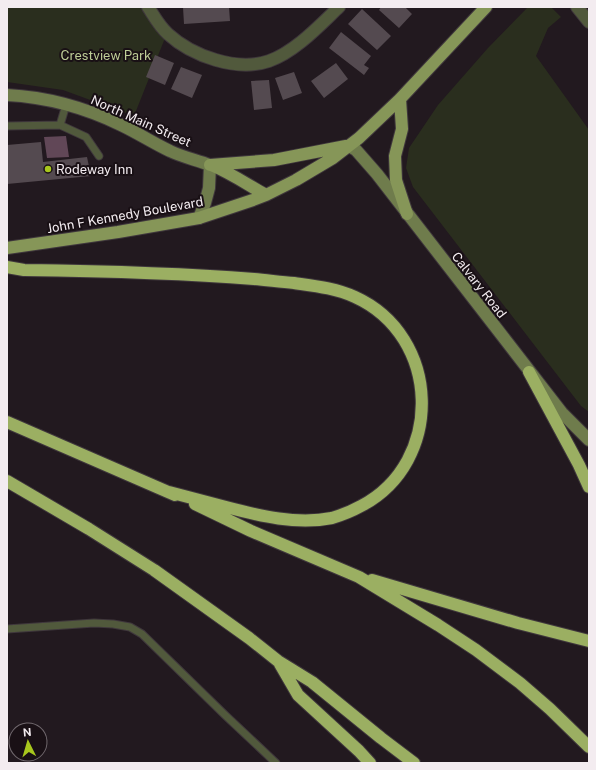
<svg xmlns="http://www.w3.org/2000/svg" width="596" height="770" font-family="'Public Sans',sans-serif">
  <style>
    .green { fill: #2a2e1e }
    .water { fill: #614757 }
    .building { fill: #544a50 }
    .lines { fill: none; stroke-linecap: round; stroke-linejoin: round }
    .lane-casing { stroke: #3f373c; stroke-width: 9 }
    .street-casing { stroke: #3f373c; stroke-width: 14 }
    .secondary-casing { stroke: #3f373c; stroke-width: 14 }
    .primary-casing { stroke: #3f373c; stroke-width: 14 }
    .highway-casing { stroke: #3f373c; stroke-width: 14 }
    .lane { stroke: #51593c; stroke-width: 7 }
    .street { stroke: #51593c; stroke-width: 12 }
    .secondary { stroke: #6f7c4c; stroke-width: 12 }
    .primary { stroke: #869658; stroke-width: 12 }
    .highway { stroke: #9baf62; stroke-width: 12 }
    .poi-dot { fill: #a8c71d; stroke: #191015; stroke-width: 1.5 }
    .labels { text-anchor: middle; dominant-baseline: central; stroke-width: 4; stroke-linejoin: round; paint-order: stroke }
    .park-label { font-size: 13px; fill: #bdcc96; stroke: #191015 }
    .street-label { font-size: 13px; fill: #f3ecf0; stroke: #191015 }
    .poi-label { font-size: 13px; fill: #f3ecf0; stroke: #191015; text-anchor: start }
  </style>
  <rect width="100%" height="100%" fill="#22191f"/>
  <path class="green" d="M7,7h142l18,26 -33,83 -71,-26 -56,-8z
    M528,7h23l10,10 -13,11 -12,28 53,74v282l-8,-6 -168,-219 -7,-19 3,-20 29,-43 50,-57z"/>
  <path class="water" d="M66,136l3,21 -22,1 -3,-21z"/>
  <path class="building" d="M183,7h46l1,14 -46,3z
    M381,7h24l7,7 -13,14 -20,-18z
    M362,9l29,27 -14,14 -29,-26z
    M341,32l30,24 -7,9 5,3 -5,7 -35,-27z
    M155,55l19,8 -9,22 -19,-8z
    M336,63l12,16 -24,19 -13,-17z
    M181,67l21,8 -10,23 -21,-9z
    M294,72l8,21 -19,7 -8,-22z
    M269,80l3,28 -18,2 -3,-29z
    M41,142l2,20 44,-5 4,19 -84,8v-39z"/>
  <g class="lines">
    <g class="lane-casing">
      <path id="lane" d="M66,105l-6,20 26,12 13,19
        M7,126l53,-1
        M7,629l87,-6 19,1 17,3 12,7 83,81 51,48"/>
    </g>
    <g class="street-casing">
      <path id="street" d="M148,7c6,9 11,19 20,27 24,22 69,38 101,27 26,-9 51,-36 70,-54
        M577,7l12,15"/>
    </g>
    <g class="secondary-casing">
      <path id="secondary" d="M7,95c39,2 79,13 114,30 17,8 32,18 49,26 12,6 27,9 40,14l-1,23 -4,15 -6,15
        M349,146l7,4 21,24 185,239 27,27"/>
    </g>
    <g class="primary-casing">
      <path id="primary" d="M400,99l2,30 -7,27 1,24 11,34
        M210,165l64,-5 72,-14
        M211,165c20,8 37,20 55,30
        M7,248l111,-16 81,-14 54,-18 13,-5 30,-15 37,-22 26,-20 41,-39 86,-92"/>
    </g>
    <g class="highway-casing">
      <path id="highway" d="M7,267l17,3c77,1 154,3 230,9 13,1 26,3 40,4 21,3 41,5 61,14 86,39 90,165 6,209 -9,5 -19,9 -29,12 -35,7 -72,-2 -106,-11 -19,-5 -38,-10 -57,-15
        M529,372l50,93 10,22
        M7,422l168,73
        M7,481l82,48 65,41 95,68 29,23 34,21 69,56 33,25
        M195,504l56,27 108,46 79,48 38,25 44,33 30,26 39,38
        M372,580l146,43 71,18
        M280,664l18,31 61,56 11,12"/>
    </g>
    <use href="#lane" class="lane"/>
    <use href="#street" class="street"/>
    <use href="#secondary" class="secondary"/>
    <use href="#primary" class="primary"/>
    <use href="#highway" class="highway"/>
  </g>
  <circle class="poi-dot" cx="48" cy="169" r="4"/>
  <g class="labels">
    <g class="park-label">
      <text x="106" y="55">Crestview Park</text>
    </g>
    <g class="street-label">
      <text transform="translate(141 121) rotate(24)">North Main Street</text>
      <text transform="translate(125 215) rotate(-10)">John F Kennedy Boulevard</text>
      <text transform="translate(479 285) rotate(52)">Calvary Road</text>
    </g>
    <g class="poi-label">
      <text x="56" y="169">Rodeway Inn</text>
    </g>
  </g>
  <rect width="596" height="770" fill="none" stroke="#f3ecf0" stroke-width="16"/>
  <g transform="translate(28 742) rotate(355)"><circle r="19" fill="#191015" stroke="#70686d"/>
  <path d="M0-3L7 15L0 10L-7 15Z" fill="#a8c71d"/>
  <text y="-6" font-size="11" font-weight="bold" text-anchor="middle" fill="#f3ecf0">N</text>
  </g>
</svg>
